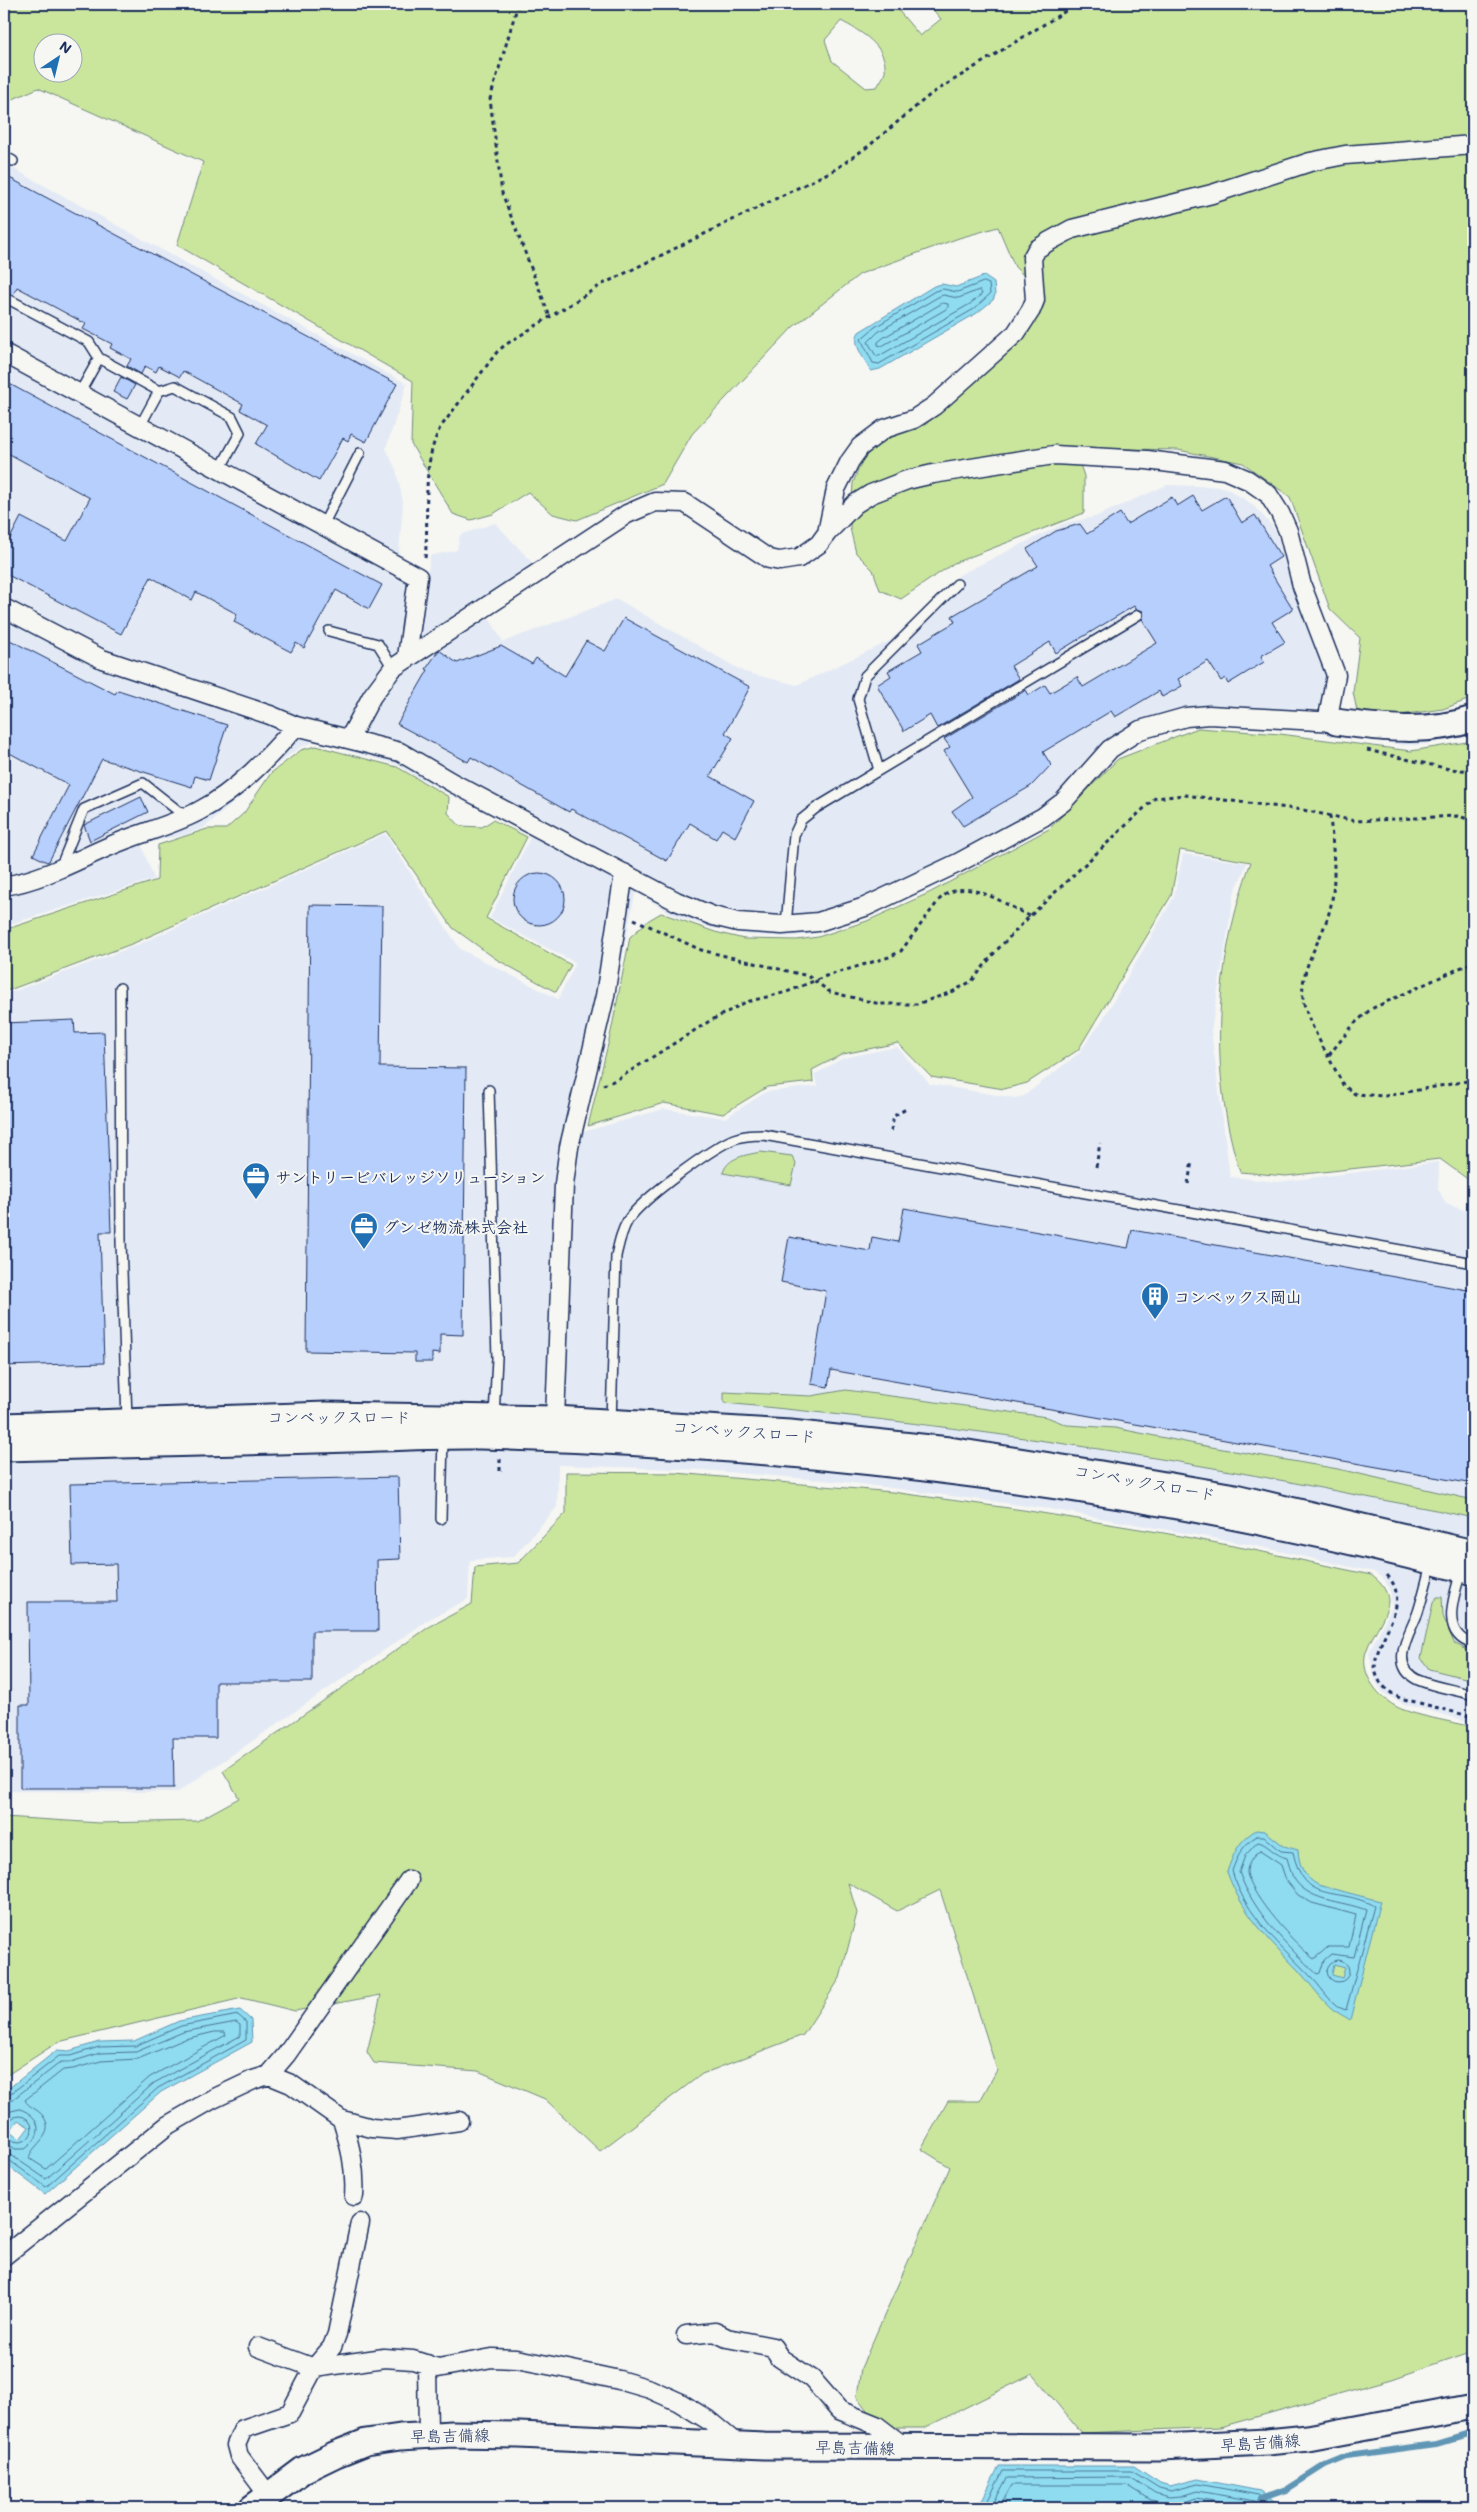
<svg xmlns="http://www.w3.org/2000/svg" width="1477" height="2512" font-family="Mali,'Klee One',sans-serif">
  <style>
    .built { fill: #e3eaf5 }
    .green { fill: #cae69d; stroke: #728a7e; fill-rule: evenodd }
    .water { fill: #8fdbef; stroke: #6196b5; fill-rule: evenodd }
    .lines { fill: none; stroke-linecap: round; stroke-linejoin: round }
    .shore { stroke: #497498; stroke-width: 1 }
    .stream { stroke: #6196b5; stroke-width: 6 }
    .building { fill: #b7cffd; stroke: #1b2f5e }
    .lane-casing { stroke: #1b2f5e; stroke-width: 12 }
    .street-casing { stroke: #1b2f5e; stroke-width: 21 }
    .secondary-casing { stroke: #1b2f5e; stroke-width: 29 }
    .path { stroke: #1b2f5e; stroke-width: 3; stroke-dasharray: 4 4; stroke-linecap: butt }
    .lane { stroke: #f6f6f2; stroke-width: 9 }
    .street { stroke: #f6f6f2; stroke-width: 18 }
    .secondary { stroke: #f6f6f2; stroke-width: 25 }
    .labels { text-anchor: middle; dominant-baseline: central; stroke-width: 4; stroke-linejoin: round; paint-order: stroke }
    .poi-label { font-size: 16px; font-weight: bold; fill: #1b2f5e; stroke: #f6f6f2; text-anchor: start }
    .street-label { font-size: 16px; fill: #1b2f5e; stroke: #f6f6f2 }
  </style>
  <rect width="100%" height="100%" fill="#f6f6f2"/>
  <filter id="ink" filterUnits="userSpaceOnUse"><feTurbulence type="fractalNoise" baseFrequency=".02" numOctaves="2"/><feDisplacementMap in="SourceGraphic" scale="10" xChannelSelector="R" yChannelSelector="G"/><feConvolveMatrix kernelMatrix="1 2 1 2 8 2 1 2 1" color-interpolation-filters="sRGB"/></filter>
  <g filter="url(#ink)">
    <path class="built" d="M4,149l14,8 -6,11 395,216 -21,64 10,22 7,32 -4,52 29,17 2,-15 27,-6 3,-15 35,-12 50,53 -58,38 16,28 114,-43 127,73 53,13 93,-44 69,-66 106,-52 30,-6 72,-32 57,2 28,17 22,24 33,80 24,62 -6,27 -11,15 89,8 42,-7 28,-8v31l-56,9h-16l-93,-17 -97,-5 -20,2 -42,11 -33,18 -50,56 -18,16 -120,64 -64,28 -50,16 -27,3 -42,-2 -16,-5 -18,-2 -38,-13 -35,-22 -3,1 -33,163 -19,75 81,-23 61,9 41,-26 52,-6 -4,-11 29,-17 54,-11 33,37 85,14 9,-2 55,-43 21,-29 74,-127 9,-43 64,9 -13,31 -23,137 19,146 48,5 161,-20 -1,27 8,15 27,9v510l-69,-19 -21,-11 -8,-13 -6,-28 23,-45 -1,-13 -6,-14 -11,-8 -122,-27 -202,-36 -205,-27 -142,-12 -145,-5 -1,42 -44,50 -43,3 -2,39 -40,21 -250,172 -174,-1v-796l131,-49 250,-112 75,115 98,50 18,-36 -86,-45 41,-82 -114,-59 -19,-12 -83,-24 -16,7 -42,31 -28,28 -24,20 -20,8 -44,9 13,35 -150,47z"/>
    <path class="green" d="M4,4h889l27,32 21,-17 -13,-15h545v694l-30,11 -44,6 -42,-4 -4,-19 7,-54 -30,-29 -40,-112 -47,-34 -65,-13 -136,-3 1,17 36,-2 5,14v37l-130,50 -53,36 -21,-9 -7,-20 -17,-17 -6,-25 3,-45 10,-25 21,-18 42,-16 101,-90 18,-38 -30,-29 -17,-40 -39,11 -99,36 -67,53 -101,107 -29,50 -86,36 -24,-6 -25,-22 -35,22 -22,6 -18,-6 -42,-70 2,-63 -236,-136 26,-83 -165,-74 -34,15zM841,21c19,10 47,25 44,51 -1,5 -6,11 -8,15l-11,1 -34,-27 -7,-21zM42,42h30v30h-30z
      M1198,728l82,6 131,17 62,-10v442l-33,-24 -154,17 -46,-4c-32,-100 -25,-213 11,-310l-71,-12 -9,46 -93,154 -51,33 -23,6 -73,-12 -33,-34 -55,11 -31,16 1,12 -46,5 -44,27 -59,-11 -76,23 23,-94 19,-95 19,-17 12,-7 54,19 29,7 53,1 21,-3 49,-16 62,-28 120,-64 69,-70z
      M316,746l81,21 52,30 -1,16 12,13 22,1 11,-7 34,17 -41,81 85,47 -15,27 -60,-33 -43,-31 -67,-97 -252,112 -130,49v-62l153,-50 1,-35 49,-16h19l18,-16 27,-40 30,-23z
      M761,1152l31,4 4,8 -5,21 -68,-12c4,-16 23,-18 38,-21z
      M846,1390l201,27 20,8 48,3 85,17 138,24 135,31v18c-47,-11 -95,-18 -142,-28 -201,-40 -403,-68 -607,-87v-11l87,4z
      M566,1472l110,1 216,19 131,18 141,23 85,16 122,26c10,7 20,19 16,32 -4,15 -15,28 -20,42 -9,22 9,46 28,57 15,9 59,16 78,21v624l-81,28 -172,48 -139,6 -48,-59 -109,54h-28l-26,-14 -13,-17 4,-29 89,-201 -29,-18 27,-48h32l17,-31 -57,-180 -43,21 -49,-28 9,30 -17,65 -37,57 -101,39 -102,77 -55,-52 -67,-28 -104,-8 -7,-11 14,-57 -86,16 -53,-13 -184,44 -54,35v-260l96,6 97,-2 42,-23 -16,-27 206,-144 43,-23 3,-37 43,-4 48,-50z
      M1437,1597h5l1,19 11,27 19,10v27l-44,-11 -8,-11 12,-55z"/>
    <path class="water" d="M984,276l10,7 1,12 -2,5 -16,13 -97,56 -9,2c-6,-12 -20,-27 -12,-39l75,-46 8,-2 14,3z
      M1256,1830l9,1 19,15 14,4c1,16 6,27 20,35l62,16 -30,119c-7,-5 -17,-9 -22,-15 -11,-11 -20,-24 -30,-35 -29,-30 -57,-58 -71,-98 6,-18 12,-32 29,-42zM1334,1964l11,3 -3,11 -10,-3z
      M240,2010l11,10 1,22 -91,50 -116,102 -41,-31v-71l53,-42 12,1 30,-9 35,-1 45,-20zM18,2120l11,7 -9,12 -10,-8z
      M999,2466h135l26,17 10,3 28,-7 62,12 22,17h-304z"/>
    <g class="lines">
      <path class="shore" d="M984,282l5,2 1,10 -16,15 -95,55 -6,-1 -12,-24 14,-12 60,-36 8,-2 14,3z
        M980,290l2,4 -12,10 -91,52h-3l-8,-14 10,-10 60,-35 5,-2 15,3z
        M943,303l5,1v4l-66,38 -4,-1v-3l5,-4z
        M1257,1836h7l17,15 12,1c12,55 43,33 81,54l-28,104c-14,-3 -23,-21 -33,-31 -30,-32 -68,-63 -81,-108 5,-14 11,-27 25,-35z
        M1258,1842c9,1 17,14 29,16 2,6 3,13 6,19 14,25 48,23 73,33l-12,47 -23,-3 -7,6 -4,13 -3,1c-30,-28 -64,-62 -78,-102l6,-16z
        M1260,1851l21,14 5,15 12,15 14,8 44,12 -7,32h-21l-14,12c-20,-16 -62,-61 -67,-86 -1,-7 7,-19 13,-22z
        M1327 1971a11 11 0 1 1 22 0a11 11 0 1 1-22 0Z
        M215,2032h9l2,3 -76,42 -104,92 -17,-11c3,-14 28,-23 14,-42 -5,-7 -15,-9 -18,-16l38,-30 10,-1 28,-8 37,-2 47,-20z
        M4,2096l5,-1 50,-39h11l29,-9 36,-1 46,-20 57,-11 8,7v18l-88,48 -112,99 -37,-27 -5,-1
        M4,2102l8,-2 49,-38h10l29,-9 36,-1 47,-20 53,-10 4,3v11l-86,47 -108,96 -35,-24 -7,-2
        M6 2129a13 13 0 1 1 26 0a13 13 0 1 1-26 0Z
        M4,2120l7,-9 9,-2c22,8 24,27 5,40h-10l-11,-8
        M984,2508l19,-37h129l27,17 12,3 27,-7 60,11 18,13
        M991,2508l16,-30 123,-1 25,16 13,4 13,-1 16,-5 58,10 10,7
        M999,2508l13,-23h115l24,15 16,4 15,-1 14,-5 56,10"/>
      <path class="stream" d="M1260,2499l26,-9 39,-25 22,-9 89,-12 37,-11"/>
    </g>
    <path class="building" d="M4,175l393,209 -31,58 -15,-8 -3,7 -5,-3 -24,43 -63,-37 11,-19 -27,-15 3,-6 -60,-33 -3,6 -21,-11 -3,6 -11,-6 -4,8 -14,-8 4,-7 -21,-11 2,-4 -29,-15 3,-5 -69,-37 -4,8 -9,1z
      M121,377l14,8 -8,14 -14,-7z
      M4,381l378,204 -13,24 -33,-19 -32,58 -8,-5 -5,9 -57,-30 3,-8 -41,-22 -4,8 -41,-23 -30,57 -117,-61v-23l17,-33 46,24 23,-43 -86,-47z
      M1193,496l9,14 24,-14 16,27 13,-8 26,42 -14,9 26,43 -21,13 13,20 -24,14 3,6 -36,22 -3,-6 -4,3 -13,-20 -30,18 4,7 -20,11 -3,-6 -44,26 -4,-6 -68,41 8,13 -20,21 -68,40 -11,-15 20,-14 -28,-46 6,-4 -6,-8 82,-49 3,5 16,-10 5,8 27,-16 6,10 74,-44 -15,-24 1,-8 -7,-2 -2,-3 -78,47 -6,-11 -39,24 8,13 -82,49 -7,-13 -26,16 -27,-46 14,-9 -3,-5 34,-20 -4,-7 37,-22 -3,-6 86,-50 -11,-17 29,-18 24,-7 7,10 33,-21 7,11 45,-27 5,9z
      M624,618l126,69 -25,46 8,5 -23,38 44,25 -19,36 -13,-8 -6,10 -26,-16 -23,38 -96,-52 -2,3 -98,-55 -3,5 -71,-38 31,-54 -2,-1 13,-19 18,13 44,-17 31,18 4,-6 29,18 21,-35 19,10z
      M4,637l111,57 3,-4 109,35 -18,55 -14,-4 -3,11 -90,-28 -53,102 -2,1 -14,-7 36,-70 -65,-35z
      M141,797l7,15 -58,29 -6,-16z
      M513 899a26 26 0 1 1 52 0a26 26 0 1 1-52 0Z
      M310,905l72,1 -2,161 86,1 -3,267 -23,-1v20l-8,-1v9h-17v-9l-109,-2z
      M74,1020l1,13 29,-1 7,200h-11l4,131 -100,3v-343z
      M904,1208l224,40 4,-18 341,61v193l-642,-114 -3,17 -17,-3 15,-93 -45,-9 8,-45 81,14 2,-14 26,5z
      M398,1477l2,82 -23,1 1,71h-66v51h-96v56h-43l1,50h-154v-83h9l-1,-103h89l-1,-38 -44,1 -2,-81z"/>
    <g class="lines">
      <g class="lane-casing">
        <path id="lane" d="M4,156l9,5
          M4,302l6,-2 79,42 10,16 -20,36
          M99,358l60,33
          M140,426l19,-35 16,-5 57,31 8,16 -20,36
          M323,525l37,-72
          M329,631l49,13 15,24
          M879,770l-21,-71 7,-23 92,-92
          M60,868l24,-59 59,-26 43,34
          M786,925l8,-90 7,-15 15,-12 322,-193
          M120,988l1,253 6,179
          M489,1090l8,268 -3,59
          M611,1422l5,-166c3,-13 5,-24 12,-36 14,-21 82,-71 106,-81 10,-4 20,-4 30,-4l709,128
          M441,1519l2,-82
          M1431,1564c-4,16 -8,32 -13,48 -7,20 -31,53 0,68 16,7 38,10 55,15
          M1461,1572c-7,24 -22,62 12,72"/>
      </g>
      <g class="street-casing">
        <path id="street" d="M4,353l414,224 -11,80
          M827,533l28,-29 16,-10 36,-14 26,-6 121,-19 93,5 78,10 23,10 20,14 12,19 8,18 14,55 34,89 -9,47
          M4,608l98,51 168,56 26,11 104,26 53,31 223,118 37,15 25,6 44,3 36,-3 47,-15 93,-44 85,-46 20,-15 47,-53 30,-19 46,-13 23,-2 127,7
          M349,739l23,-43 21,-28 234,-154 28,-12 30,1 84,56 11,2 19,-3 20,-14 8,-11 9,-44 14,-28 10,-14 24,-18 30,-10 20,-13 82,-73 15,-23 4,-10 -3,-42 5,-9 11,-7 24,-13 140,-35 98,-32 35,-7 128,-10
          M4,886c38,-6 71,-25 106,-40 29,-13 61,-20 89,-35 37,-19 70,-54 97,-85
          M555,1419l9,-235 5,-37 36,-151 19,-123
          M269,2075l17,-20 123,-175
          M342,2120c8,25 14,49 12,76
          M4,2256l164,-131 45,-26 40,-19 16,-5 22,9 51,36 30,8 25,2 62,-9
          M686,2335l29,-3 12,6 46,9 7,11 32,21 27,31 37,15 29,22
          M258,2347l56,21 70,-10 29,2 25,8 54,-10 24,1 47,9 56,12 31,9 29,13 29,18 29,24
          M427,2364l1,71
          M269,2496l-30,-40 -3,-11 7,-16 47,-16 24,-45 18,-21 5,-13 23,-111"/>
      </g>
      <g class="secondary-casing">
        <path id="secondary" d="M1336,722c45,6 93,12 137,-3
          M4,1426l322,-11 229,4 235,14 159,17 152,24 134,23 238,56
          M4,1448c104,-3 208,-5 312,-8 55,-1 110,-5 164,-4 331,9 673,50 993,136
          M252,2508l51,-38 33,-16 30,-12 34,-5 52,-3 67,1 245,11 396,1 107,-5 41,-4 165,-31"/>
      </g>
      <path class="path" d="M518,4l-28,95 12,94 48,124
        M425,558c5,-43 -5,-90 15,-130l57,-76 8,-7 96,-60 235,-116 34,-24 61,-51 146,-90
        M1367,750l82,19 24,2
        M1330,816c3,34 9,72 -4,106 -9,25 -26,48 -23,76 2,22 30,65 40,87l12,9 30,2 88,-16
        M634,919l67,31 107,26 22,16 50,12h37l35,-12 20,-11 23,-29 35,-36 125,-118 30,-3 118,15 52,11 102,-5 16,4
        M1329,1055l25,-31 17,-15 102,-47
        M603,1085l13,-5 92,-58 38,-20 41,-10 39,-16 63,-19 12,-6 38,-51c26,-27 65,5 91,16
        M891,1131l3,-15 12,-7
        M1096,1167l4,-24
        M1188,1184l4,-23
        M500,1459v15
        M1387,1575c38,41 -53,89 13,123l73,19"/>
      <use href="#lane" class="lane"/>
      <use href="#street" class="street"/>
      <use href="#secondary" class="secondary"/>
    </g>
  </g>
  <defs>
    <g id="office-pin" transform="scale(1.4375)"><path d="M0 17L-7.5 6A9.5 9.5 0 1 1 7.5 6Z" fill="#1f6fb2" stroke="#f6f6f2"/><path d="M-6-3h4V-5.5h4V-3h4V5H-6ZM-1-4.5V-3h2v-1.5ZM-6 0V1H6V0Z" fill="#fff"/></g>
    <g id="building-pin" transform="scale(1.4375)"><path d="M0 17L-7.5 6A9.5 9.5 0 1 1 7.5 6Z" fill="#1f6fb2" stroke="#f6f6f2"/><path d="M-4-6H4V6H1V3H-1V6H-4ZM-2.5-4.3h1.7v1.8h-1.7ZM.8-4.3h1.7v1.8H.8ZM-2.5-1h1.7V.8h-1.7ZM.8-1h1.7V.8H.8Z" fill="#fff"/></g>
  </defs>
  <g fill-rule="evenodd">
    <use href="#office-pin" x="256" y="1176"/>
    <use href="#office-pin" x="364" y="1226"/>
    <use href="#building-pin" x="1155" y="1296"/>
  </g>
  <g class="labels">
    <g class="poi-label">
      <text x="275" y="1176">サントリービバレッジソリューション</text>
      <text x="383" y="1226">グンゼ物流株式会社</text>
      <text x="1174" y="1296">コンベックス岡山</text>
    </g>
    <g class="street-label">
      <text x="339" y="1416">コンベックスロード</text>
      <text transform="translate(744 1431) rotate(4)">コンベックスロード</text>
      <text transform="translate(1145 1482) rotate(10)">コンベックスロード</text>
      <text transform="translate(450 2435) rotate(-1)">早島吉備線</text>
      <text transform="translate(1260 2442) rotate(-4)">早島吉備線</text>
      <text transform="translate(855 2447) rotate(1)">早島吉備線</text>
    </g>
  </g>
  <rect width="1477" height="2512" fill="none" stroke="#f6f6f2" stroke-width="20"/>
  <rect x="10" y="10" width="1457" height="2492" fill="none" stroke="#1b2f5e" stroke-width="2" filter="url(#ink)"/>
  <g transform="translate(58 58) rotate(35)"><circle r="24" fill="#f6f6f2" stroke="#9ea6b7"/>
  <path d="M0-4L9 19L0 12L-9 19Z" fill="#1f6fb2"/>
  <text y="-8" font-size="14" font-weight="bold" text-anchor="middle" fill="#1b2f5e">N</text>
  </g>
</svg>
